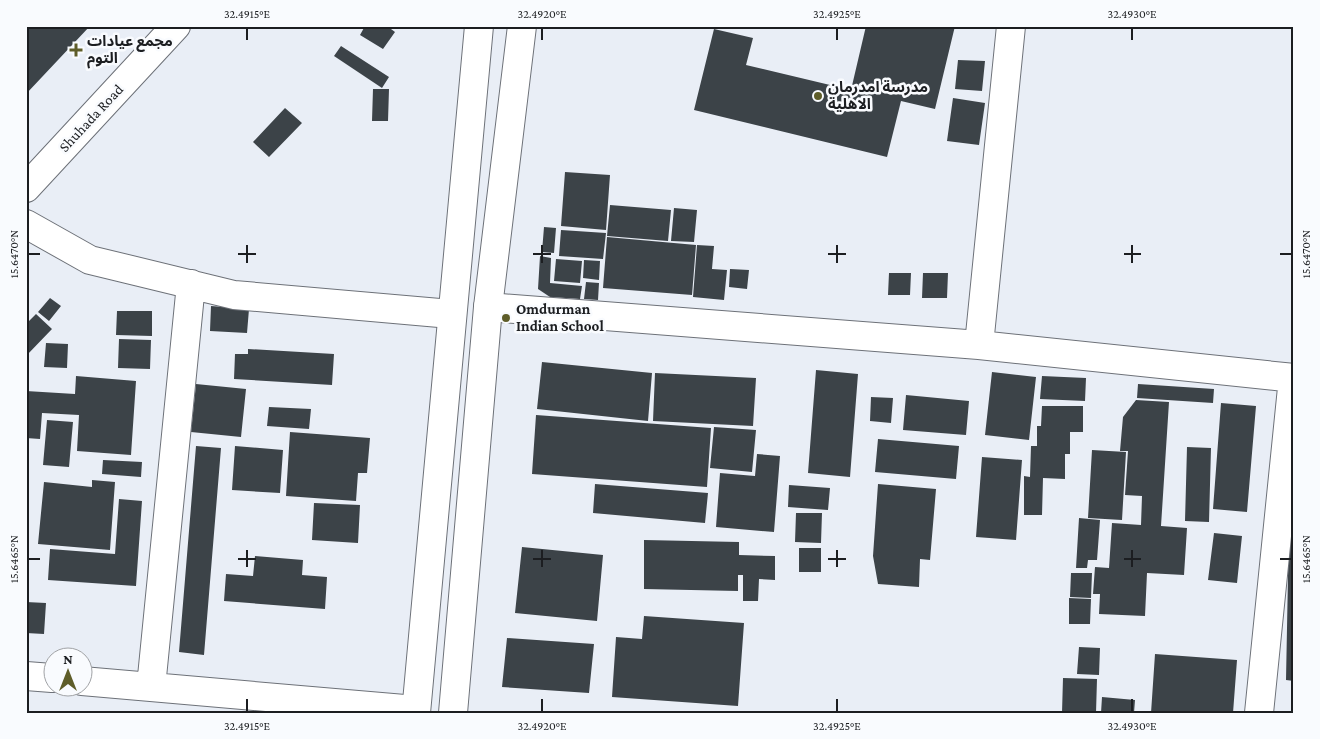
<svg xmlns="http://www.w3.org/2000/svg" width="1320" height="739" font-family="'Crimson Pro','Noto Sans Arabic',serif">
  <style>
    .building { fill: #3c4348 }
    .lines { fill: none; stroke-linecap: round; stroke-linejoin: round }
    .street-casing { stroke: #6d7178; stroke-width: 30 }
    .secondary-casing { stroke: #6d7178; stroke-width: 30 }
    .primary-casing { stroke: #6d7178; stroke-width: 30 }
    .street { stroke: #fff; stroke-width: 28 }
    .secondary { stroke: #fff; stroke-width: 28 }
    .primary { stroke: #fff; stroke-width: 28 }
    .ticks { fill: none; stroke: #1c1e21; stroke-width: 2 }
    .poi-dot { fill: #5e5d29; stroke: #f9fbfe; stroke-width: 2 }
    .labels { text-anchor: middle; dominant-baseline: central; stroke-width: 5; stroke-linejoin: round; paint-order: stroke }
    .poi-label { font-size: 15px; font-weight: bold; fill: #1c1e21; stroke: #f9fbfe; text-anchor: start }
    .street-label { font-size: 15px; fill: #1c1e21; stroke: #f9fbfe }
    .neatline { fill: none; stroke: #1c1e21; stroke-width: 2 }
    .ticks-label { font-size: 12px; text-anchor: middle; fill: #1c1e21 }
  </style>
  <rect width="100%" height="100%" fill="#e9eef6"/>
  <path class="building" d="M26,26h64l-64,68z
    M365,26h22l8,6 -12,17 -23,-14z
    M866,26h89l-20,83 -34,-8 -14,56 -193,-47 20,-81 39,9 -7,27 105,25z
    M341,46l48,31 -7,11 -48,-32z
    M958,60l27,1 -3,30 -27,-2z
    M373,89h16l-1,32h-16z
    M953,98l32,5 -6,42 -32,-4z
    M285,108l17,15 -33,34 -16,-15z
    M565,172l45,3 -4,55 -45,-4z
    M610,205l61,5 -3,31 -61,-5z
    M674,208l23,2 -3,32 -23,-1z
    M544,227l12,1 -2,25 -12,-1z
    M561,230l45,3 -3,26 -44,-3z
    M607,237l89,8 -4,50 -89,-7z
    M697,245l17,1 -2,23 15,1 -3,30 -31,-3z
    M540,256l11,2 -1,25 32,3 -2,13 -30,-2 -12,-8z
    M556,259l26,2 -2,22 -26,-2z
    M584,260l16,1 -1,19 -16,-2z
    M730,269l19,1 -2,19 -18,-2z
    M889,273h22l-1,22h-22z
    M923,273h25l-1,25h-25z
    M586,282l13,1 -1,17 -14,-1z
    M50,298l11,8 -12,15 -11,-9z
    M211,306l38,3 -2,24 -37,-2z
    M117,311h35v25l-36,-1z
    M36,314l16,15 -26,27v-32z
    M119,339l32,1 -1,29 -32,-1z
    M46,343l22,1 -1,24 -23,-1z
    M248,349l86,5 -2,31 -98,-6 1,-25h13z
    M542,362l110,11 -4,48 -111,-12z
    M816,370l42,4 -8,103 -42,-4z
    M992,372l44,5 -7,63 -44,-5z
    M655,373l101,5 -3,48 -100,-5z
    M76,376l60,5 -5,74 -54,-4 2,-36 -37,-2 -2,26 -14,-1v-47l49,3z
    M1042,376l44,2 -1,23 -45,-2z
    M196,384l50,5 -5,48 -50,-5z
    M1138,384l76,5 -1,14 -76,-5z
    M906,395l63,6 -3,34 -63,-5z
    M871,397l22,1 -2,25 -21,-2z
    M1136,400l33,2 -8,124 26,2 -3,47 -37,-2 -2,43 -46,-2 1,-20h-7l2,-27 14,1 3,-45 29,2 1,-29 -17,-1 3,-44h-8l3,-34z
    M1221,403l35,3 -9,106 -34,-3z
    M1042,406h41v26h-13v22h-5v25l-22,-1 -1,37h-18v-39l6,1 1,-31h6v-20h4z
    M269,407l42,2 -2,20 -42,-3z
    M536,415l175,13 -4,59 -175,-13z
    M47,420l26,2 -4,45 -26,-2z
    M714,427l42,3 -4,42 -42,-4z
    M290,432l80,6 -3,35h-9l-2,28 -70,-5z
    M878,439l81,7 -3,33 -81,-7z
    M196,446l25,2 -17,207 -25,-3z
    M235,446l48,4 -3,43 -48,-3z
    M1187,447l24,1 -2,74 -24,-1z
    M1092,450l34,2 -4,68 -34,-2z
    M757,454l23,2 -6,76 -58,-5 4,-54 35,3z
    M982,457l40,3 -6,80 -40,-3z
    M103,460l39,2 -1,15 -39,-3z
    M92,480l23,2 -5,68 -72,-6 6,-62 48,5z
    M595,484l113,9 -3,30 -112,-10z
    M878,484l58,5 -6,71 -10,-1 -1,28 -41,-3 -5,-28z
    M789,485l41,3 -2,22 -40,-3z
    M119,499l23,2 -6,85 -88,-6 2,-31 65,5z
    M314,503l46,2 -2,38 -46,-3z
    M796,513h26l-1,30 -26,-1z
    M1079,518l21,2 -3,40h-9l-1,8h-11z
    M1289,524l5,1v156l-8,-1z
    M1214,533l28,3 -5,47 -29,-3z
    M644,540l95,2v13l36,1v24l-16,-1 -1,22h-15v-26h-5v16l-94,-2z
    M522,547l81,8 -6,66 -82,-8z
    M799,548h22v24h-22z
    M255,556l48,4 -1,15 25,2 -2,32 -101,-8 2,-27 27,2z
    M1071,573h21l-1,25 -21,-1z
    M1069,598l22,1 -1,25h-21z
    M26,602l20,1 -2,31 -18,-1z
    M644,616l100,7 -6,83 -126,-9 4,-60 26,2z
    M507,638l87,6 -5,49 -87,-6z
    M1079,647l21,1 -1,27 -22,-1z
    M1155,654l82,6 -4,53h-82z
    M1063,678l34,1 -1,34h-34z
    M1102,697l33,3 -1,13h-33z"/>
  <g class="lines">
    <g class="street-casing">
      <path id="street" d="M26,224l64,36 144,35 217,19
        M488,307l491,38 315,33
        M979,345l32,-319
        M26,676l26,2
        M82,681l334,29
        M151,687l40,-403
        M1259,713l34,-335"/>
    </g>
    <g class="secondary-casing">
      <path id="secondary" d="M26,188l150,-162"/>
    </g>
    <g class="primary-casing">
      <path id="primary" d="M416,713l63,-687
        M453,713l35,-406 34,-281"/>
    </g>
    <use href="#street" class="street"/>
    <use href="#secondary" class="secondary"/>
    <use href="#primary" class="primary"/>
  </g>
  <path class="ticks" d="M247,28v12M542,28v12M837,28v12M1132,28v12M247,245v18M542,245v18M837,245v18M1132,245v18M28,254h12M238,254h18M533,254h18M828,254h18M1124,254h17M1280,254h12M247,550v17M542,550v17M837,550v17M1132,550v17M28,559h12M238,559h18M533,559h18M828,559h18M1124,559h17M1280,559h12M247,699v13M542,699v13M837,699v13M1132,699v13"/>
  <g class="poi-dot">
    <path d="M73.5 42.5h5v5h5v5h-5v5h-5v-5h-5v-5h5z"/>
    <circle cx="818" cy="96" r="5"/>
    <circle cx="506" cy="318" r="5"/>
  </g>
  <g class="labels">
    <g class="poi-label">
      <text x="87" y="41">مجمع عيادات<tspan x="87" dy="17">التوم</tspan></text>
      <text x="828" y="87">مدرسة امدرمان<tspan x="828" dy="17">الاهلية</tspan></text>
      <text x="516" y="309">Omdurman<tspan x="516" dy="17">Indian School</tspan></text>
    </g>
    <g class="street-label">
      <text transform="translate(91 118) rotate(-47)">Shuhada Road</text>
    </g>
  </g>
  <rect width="1320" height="739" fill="none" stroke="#f9fbfe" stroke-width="55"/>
  <g transform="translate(68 672)"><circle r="24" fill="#f9fbfe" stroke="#a1a3a6"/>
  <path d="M0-4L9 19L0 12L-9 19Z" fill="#5e5d29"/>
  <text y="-8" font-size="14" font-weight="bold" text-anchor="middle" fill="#1c1e21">N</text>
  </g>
  <rect x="28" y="28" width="1264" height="684" class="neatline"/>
  <g class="ticks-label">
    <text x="247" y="18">32.4915°E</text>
    <text x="542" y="18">32.4920°E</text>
    <text x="837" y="18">32.4925°E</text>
    <text x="1132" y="18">32.4930°E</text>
    <text transform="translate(14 254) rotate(-90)" y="4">15.6470°N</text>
    <text transform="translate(1306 254) rotate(-90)" y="4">15.6470°N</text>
    <text transform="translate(14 559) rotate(-90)" y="4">15.6465°N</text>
    <text transform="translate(1306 559) rotate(-90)" y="4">15.6465°N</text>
    <text x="247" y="730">32.4915°E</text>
    <text x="542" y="730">32.4920°E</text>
    <text x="837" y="730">32.4925°E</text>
    <text x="1132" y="730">32.4930°E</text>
  </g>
</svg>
